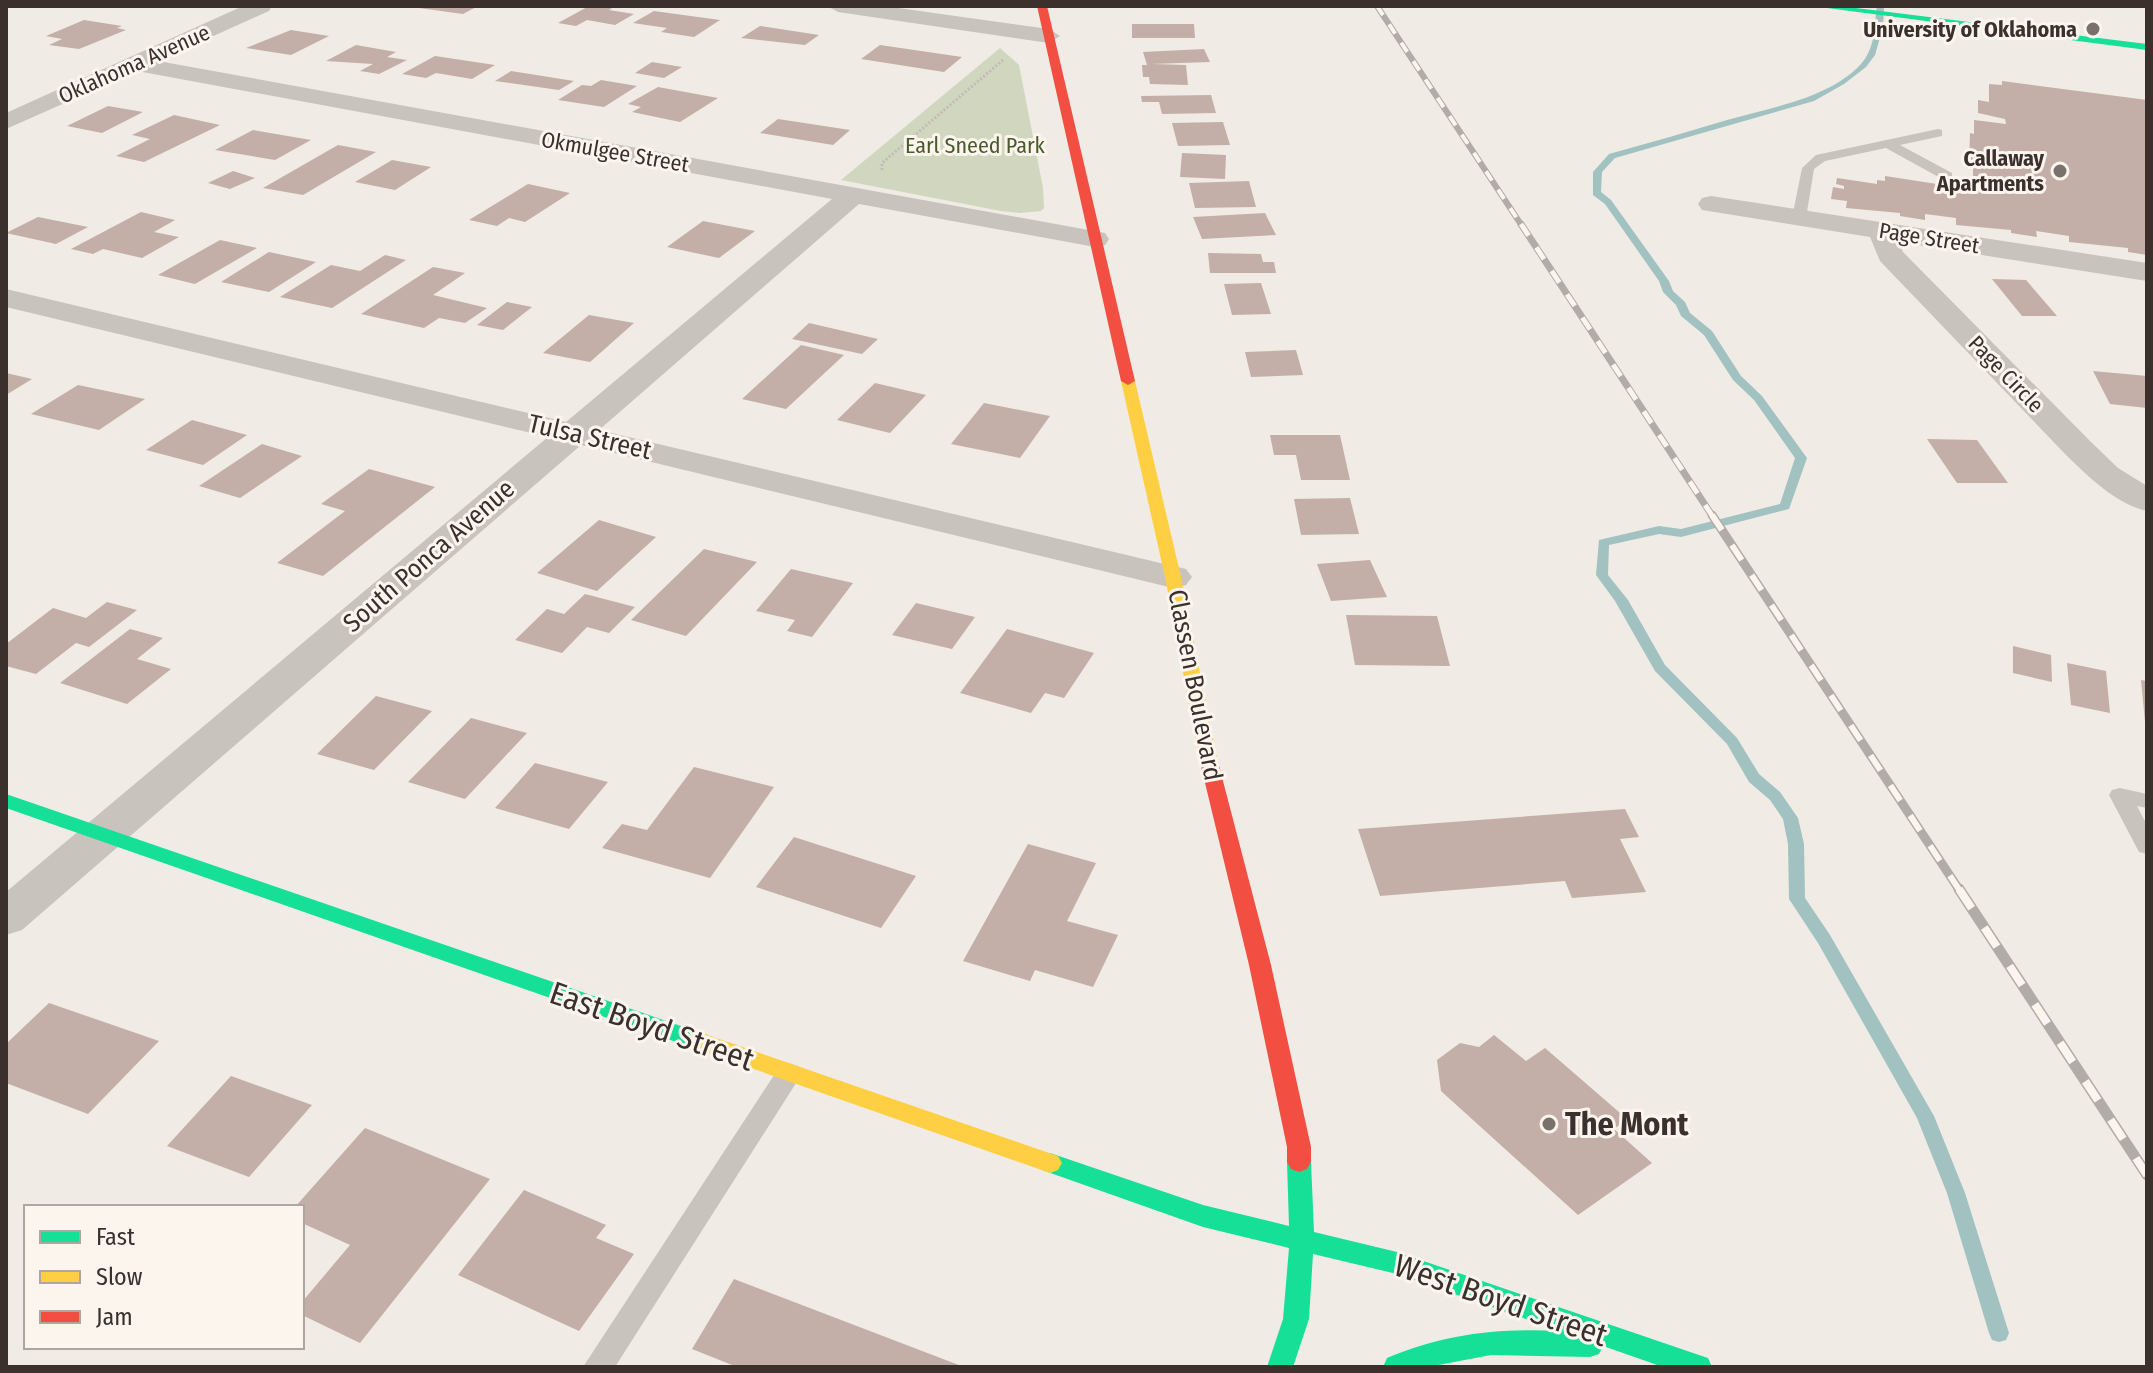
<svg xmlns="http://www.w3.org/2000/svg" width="2153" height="1373" font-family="'Fira Sans Condensed',sans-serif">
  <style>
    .green { fill: #d1d6bf }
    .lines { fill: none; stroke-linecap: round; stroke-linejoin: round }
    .stream { fill: #a1c2c1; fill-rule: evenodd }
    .building { fill: #c3afa7 }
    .path { stroke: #c2bbb6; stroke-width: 3; stroke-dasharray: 2 2; stroke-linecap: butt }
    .lane { fill: #c9c3be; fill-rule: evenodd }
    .street { fill: #c9c3be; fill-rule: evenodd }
    .fast { fill: #16e098; fill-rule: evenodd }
    .slow { fill: #ffcf43; fill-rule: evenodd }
    .jam { fill: #f24e42; fill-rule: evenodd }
    .rail-far3-casing { stroke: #b1aca8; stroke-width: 6 }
    .rail-far2-casing { stroke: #b1aca8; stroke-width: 7 }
    .rail-far1-casing { stroke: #b1aca8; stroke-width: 9 }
    .rail-casing { stroke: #b1aca8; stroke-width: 11 }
    .rail-far3 { stroke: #fbf5ee; stroke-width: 4; stroke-dasharray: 11; stroke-linecap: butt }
    .rail-far2 { stroke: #fbf5ee; stroke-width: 5; stroke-dasharray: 14; stroke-linecap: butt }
    .rail-far1 { stroke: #fbf5ee; stroke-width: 6; stroke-dasharray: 18; stroke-linecap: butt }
    .rail { stroke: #fbf5ee; stroke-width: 8; stroke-dasharray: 23; stroke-linecap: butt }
    .poi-dot { fill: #7a716c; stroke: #fbf5ee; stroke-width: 3 }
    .labels { text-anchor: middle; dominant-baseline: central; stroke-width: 6; stroke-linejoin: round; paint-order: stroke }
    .far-poi-label { font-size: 22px; font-weight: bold; fill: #3b302b; stroke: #fbf5ee; text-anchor: end }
    .far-street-label { font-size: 22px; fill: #3b302b; stroke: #fbf5ee }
    .far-park-label { font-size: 22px; fill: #4a5a2e; stroke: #fbf5ee }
    .street-label { font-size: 26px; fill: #3b302b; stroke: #fbf5ee }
    .near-street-label { font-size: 32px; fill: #3b302b; stroke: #fbf5ee }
    .near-poi-label { font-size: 32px; font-weight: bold; fill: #3b302b; stroke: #fbf5ee; text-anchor: start }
  </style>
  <rect width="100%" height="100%" fill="#f0ebe5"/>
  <path class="green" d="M1000,48l19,17 24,123 1,20 -3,3 -21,2 -19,-2 -160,-31z"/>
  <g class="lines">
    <path class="stream" d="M1877,6l7,1 -1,20 -8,28 -9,12 -22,17 -30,17 -199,57 -13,14 -1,20 10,8 58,81 4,10 12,11 5,11 22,18 29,45 21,20 45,62 -18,51 -108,28 -22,-3 -50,11 -1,30 20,25 37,65 72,73 22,36 21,18 18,26 6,26 1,54 25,37 104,181 31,77 44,140 -3,7 -7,2 -7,-2 -3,-7 -42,-140 -30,-75 -99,-175 -29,-44 -1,-55 -5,-25 -13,-19 -21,-18 -22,-38 -72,-73 -40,-70 -19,-26 3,-35 60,-14 22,3 99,-25 15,-46 -41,-58 -21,-20 -29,-45 -23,-19 -5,-11 -13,-13 -4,-11 -54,-77 -12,-9v-23l16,-18c39,-11 79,-22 118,-34 43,-12 103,-22 134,-56 15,-17 13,-38 16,-58z"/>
  </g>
  <path class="building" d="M424,6h54l-15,8 -44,-6z
    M589,6h26l-6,4 25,4 -19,11 -28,-5 -11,6 -18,-3z
    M654,11l66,9 -26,17 -33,-5 6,-4 -34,-5z
    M84,20l38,6 -5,2 9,2 -47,19 -30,-4 13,-6 -16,-3z
    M1132,24h62l1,14h-63z
    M760,26l59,9 -14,10 -64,-7z
    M291,30l38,6 -38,19 -45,-7z
    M356,45l40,7 -9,5 20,3 -28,14 -19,-3 13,-7 -47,-3z
    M880,45l82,12 -18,15 -83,-13z
    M1204,49l6,13 -58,2 34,1 2,20 -38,-1 -1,-7h-6l-1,-12h5l-4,-13z
    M435,56l60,9 -23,14 -36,-6 -10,5 -24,-4z
    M652,62l30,5 -18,11 -29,-5z
    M511,71l63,10 -15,9 -64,-9z
    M601,80l36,6 -33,21 -46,-7 24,-15 9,1z
    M2002,81l145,19v155l-19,-3v-4l-59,-6v-6l-33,-5 1,6 -26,-4v-3l-55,-5v-7l-31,-4v6l-25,-4v-3l-54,-5 1,-7 -16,-2 2,-12 11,2v-3l-8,-2 1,-6 40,6v-4l8,1v-5l65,10v5l13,3 -1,-7 20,1v-5l16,2 -25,-5v-15h-4l1,-32 4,1v-14l32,4 -1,-5 -27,-6v-13l11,2v-18l13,1z
    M658,87l60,11 -38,24 -48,-10 9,-5 -13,-3z
    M1211,95l5,18 -54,1 -3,-12h-17l-1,-6z
    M108,106l35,6 -41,21 -35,-7z
    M174,115l46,10 -76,37 -28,-6 34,-17 -18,-4z
    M778,119l72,11 -17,15 -73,-12z
    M1223,122l7,23 -52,1 -6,-23z
    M253,130l58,10 -36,20 -60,-10z
    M338,145l38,7 -73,43 -40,-7z
    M1182,153l44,2 -1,24 -45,-2z
    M392,160l39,7 -36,23 -40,-8z
    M233,171l22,7 -25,11 -22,-6z
    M1249,181l7,26 -61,1 -6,-25z
    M528,184l42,9 -45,29 -16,-4 -12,8 -28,-6z
    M141,212l34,8 -21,12 25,5 -37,21 -39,-9 -10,5 -22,-5z
    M1265,213l11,22 -74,4 -9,-22z
    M38,217l50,10 -32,17 -50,-11z
    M703,221l52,10 -36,27 -52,-11z
    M220,240l37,8 -62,36 -37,-9z
    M269,252l47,10 -47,30 -48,-10z
    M1208,253l53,1 2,8h11l2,11h-66z
    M385,255l21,5 -74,48 -52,-11 51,-32 29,6z
    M433,267l32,6 -32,22 54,13 -22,15 -26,-5 -15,10 -63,-14z
    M1992,279l34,1 31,36h-35z
    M1261,283l10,31 -39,1 -8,-31z
    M507,302l25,5 -29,23 -26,-5z
    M589,315l45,8 -44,39 -47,-9z
    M809,323l69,16 -16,15 -70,-15z
    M801,345l43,10 -58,54 -44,-10z
    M1296,350l7,25 -52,2 -6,-25z
    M2093,371l54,5v32l-37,-4z
    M6,373l26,6 -26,16z
    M875,383l51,12 -36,38 -53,-13z
    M78,385l67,14 -46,31 -68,-16z
    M984,403l66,13 -30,42 -69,-14z
    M192,420l55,15 -44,30 -57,-15z
    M1270,435h70l10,45h-49l-5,-25h-22z
    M1927,439l50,1 31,43h-51z
    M262,444l40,12 -62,42 -41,-12z
    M369,469l66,18 -112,89 -46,-13 68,-52 -24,-7z
    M1350,498l9,36 -58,1 -7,-36z
    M599,520l57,17 -59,54 -60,-18z
    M704,549l53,13 -71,74 -55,-16z
    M1370,560l17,37 -56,4 -14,-37z
    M791,569l62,14 -41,54 -25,-6 8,-11 -39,-9z
    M585,594l50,13 -26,26 -22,-6 -25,26 -47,-13 32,-31 17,5z
    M107,602l30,8 -48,37 -13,-4 -40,31 -30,-8v-22l47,-36 33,10z
    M916,603l59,14 -23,32 -60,-14z
    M1346,615l91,1 13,50 -95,-1z
    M130,629l33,9 -26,21 34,10 -44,35 -67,-21z
    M1007,629l87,24 -30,45 -19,-5 -14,20 -71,-20z
    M2013,646l38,9 1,27 -39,-9z
    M2067,663l39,8 4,42 -39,-8z
    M2141,680l6,1v40l-2,1z
    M376,696l56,15 -58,59 -57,-16z
    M471,718l56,15 -62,66 -57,-17z
    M535,763l73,19 -39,47 -74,-21z
    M694,767l80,20 -64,91 -108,-30 20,-24 25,6z
    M1625,809l14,28 -19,2 26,53 -74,6 -7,-17 -185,15 -22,-67z
    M794,837l122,39 -35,52 -125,-41z
    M1028,844l68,19 -29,58 51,14 -25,52 -58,-17 -5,11 -67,-20z
    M49,1003l110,38 -71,73 -82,-31v-39z
    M1494,1035l32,26 19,-13 82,71 -13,10 38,34 -74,52 -137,-124 -4,-31 23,-17 19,4z
    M231,1076l81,29 -63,72 -82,-31z
    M365,1128l125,51 -130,164 -58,-28v-13l48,-57 -48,-22v-16h-7z
    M524,1190l82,35 -10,13 38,16 -55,77 -121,-56z
    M734,1279l230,88h-227l-45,-18z"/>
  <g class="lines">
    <path class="path" d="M882,170v-7l121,-103"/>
    <path class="lane" d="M1938,129l4,1v6l-42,9 52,28v6h-10l-56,-31 -61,13 -11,8 -8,49 -7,4 -7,-4 10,-50 14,-13z
      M2120,788l27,6v14l-10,-2 10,19v29l-8,-2 -30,-57 3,-5z
      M789,1063l9,3 4,7 -4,7 -183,287h-32l197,-301z"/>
    <path class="street" d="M243,6h29l-3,5 -111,50 947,172 4,6 -4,6 -10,2 -236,-43 -260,226 574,136 13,3 6,8 -6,8 -13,3 -592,-143 -559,485 -16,5v-43l542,-455 -542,-130v-18l560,133 266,-223 -695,-128 -131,58v-16z
      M827,6h57l165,23 11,7 -11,7 -211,-31z
      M1711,196l436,67v18l-248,-39 4,10 188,190 27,26 29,18v25c-31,-7 -57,-33 -80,-55l-187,-195 -10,-24 -168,-27 -4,-6 4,-6z"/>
    <path class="fast" d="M1812,6h28l307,38v6z
      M6,794l701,241 3,6 -3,6 -8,3 -693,-242z
      M1299,1152l8,3 4,7 3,70 83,20 302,103 9,3 4,9h-49l-60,-21 -4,8 -9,3 -99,-2 -63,12h-45l4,-9c57,-24 111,-30 173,-27l-163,-57 -84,-20 -4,65 -16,48h-26l16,-48 6,-71 -86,-21 -161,-57 -4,-7 4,-7 8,-3 153,52 86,21 -2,-64 4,-7z"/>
    <path class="slow" d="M1128,377l7,4 46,196 36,181 -9,6 -9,-6 -34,-181 -44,-196z
      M699,1032l359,124 4,7 -4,7 -8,3 -359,-126 -3,-6 3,-6z"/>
    <path class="jam" d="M1037,6h10l88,375 -7,4 -7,-4z
      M1208,752l9,6 54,207 40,182v15l-4,7 -8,3 -8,-3 -4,-7v-15l-38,-182 -50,-207z"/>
    <g class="rail-far3-casing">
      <path id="rail-far3" d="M1377,6l145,220"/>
    </g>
    <g class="rail-far2-casing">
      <path id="rail-far2" d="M1521,224l192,293"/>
    </g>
    <g class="rail-far1-casing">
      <path id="rail-far1" d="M1712,515l248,376"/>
    </g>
    <g class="rail-casing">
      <path id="rail" d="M1959,889l188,286"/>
    </g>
    <use href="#rail-far3" class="rail-far3"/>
    <use href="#rail-far2" class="rail-far2"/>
    <use href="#rail-far1" class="rail-far1"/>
    <use href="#rail" class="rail"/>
  </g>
  <g class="poi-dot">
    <circle cx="2093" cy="29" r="8"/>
    <circle cx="2060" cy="171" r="8"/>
    <circle cx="1549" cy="1124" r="8"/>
  </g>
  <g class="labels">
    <g class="far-poi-label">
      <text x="2077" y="29">University of Oklahoma</text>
      <text x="2044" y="158">Callaway<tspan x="2044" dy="25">Apartments</tspan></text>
    </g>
    <g class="far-street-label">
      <text transform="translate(134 64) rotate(-24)">Oklahoma Avenue</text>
      <text transform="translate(615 152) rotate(10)">Okmulgee Street</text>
      <text transform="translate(1929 238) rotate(9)">Page Street</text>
      <text transform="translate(2006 374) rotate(46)">Page Circle</text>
    </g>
    <g class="far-park-label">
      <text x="975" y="145">Earl Sneed Park</text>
    </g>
    <g class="street-label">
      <text transform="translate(590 437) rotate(13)">Tulsa Street</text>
      <text transform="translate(429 556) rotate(-41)">South Ponca Avenue</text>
      <text transform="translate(1195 685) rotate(79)">Classen Boulevard</text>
    </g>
    <g class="near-street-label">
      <text transform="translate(652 1026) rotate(19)">East Boyd Street</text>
      <text transform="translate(1501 1300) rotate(19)">West Boyd Street</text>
    </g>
    <g class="near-poi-label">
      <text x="1565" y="1124">The Mont</text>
    </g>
  </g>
  <rect width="2153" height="1373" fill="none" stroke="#3b302b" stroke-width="16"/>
  <rect x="24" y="1205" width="280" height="144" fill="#fbf5ee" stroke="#aea6a0" stroke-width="2"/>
  <rect x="40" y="1231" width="40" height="12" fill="#16e098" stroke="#aea6a0" stroke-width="2"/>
  <text x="96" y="1245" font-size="24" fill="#3b302b">Fast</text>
  <rect x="40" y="1271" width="40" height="12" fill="#ffcf43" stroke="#aea6a0" stroke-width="2"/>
  <text x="96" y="1285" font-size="24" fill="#3b302b">Slow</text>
  <rect x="40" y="1311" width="40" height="12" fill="#f24e42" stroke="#aea6a0" stroke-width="2"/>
  <text x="96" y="1325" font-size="24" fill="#3b302b">Jam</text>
</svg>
